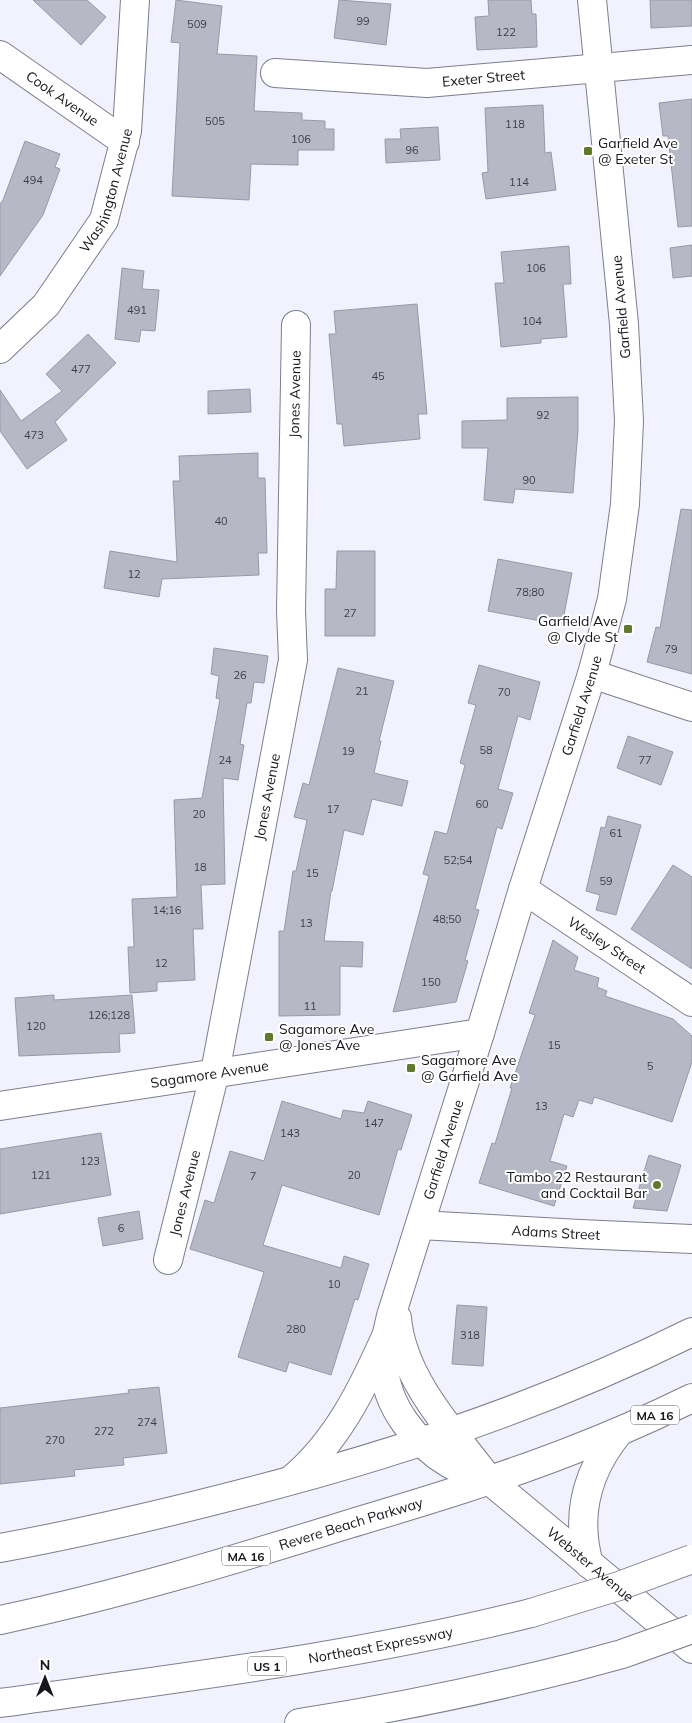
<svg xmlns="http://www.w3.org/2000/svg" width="692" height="1723" font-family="Mulish,sans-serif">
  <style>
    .building { fill: #b6b8c6; stroke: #9799a6 }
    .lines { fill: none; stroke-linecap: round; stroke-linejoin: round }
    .minor-casing { stroke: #7d7e8c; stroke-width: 30 }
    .major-casing { stroke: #7d7e8c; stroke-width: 30 }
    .highway-casing { stroke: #7d7e8c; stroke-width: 30 }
    .minor { stroke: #fff; stroke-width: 28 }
    .major { stroke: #fff; stroke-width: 28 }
    .highway { stroke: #fff; stroke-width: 28 }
    .highway-bridge-casing { stroke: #7d7e8c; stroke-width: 30; stroke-linecap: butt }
    .highway-bridge { stroke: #fff; stroke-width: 28 }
    .poi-dot { fill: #61792a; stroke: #fff; stroke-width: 2 }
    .labels { text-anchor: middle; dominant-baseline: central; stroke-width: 4; stroke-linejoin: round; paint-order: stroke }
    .number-label { font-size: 11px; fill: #3e3f46 }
    .shield { fill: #fff; stroke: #5c5d60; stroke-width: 1 }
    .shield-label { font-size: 12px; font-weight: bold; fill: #16171c }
    .street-label { font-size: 14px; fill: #16171c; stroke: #fff }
    .poi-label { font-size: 14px; fill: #16171c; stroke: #fff; text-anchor: start }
  </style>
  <rect width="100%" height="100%" fill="#f1f2fe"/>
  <path class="building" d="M33,0h54l19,17 -25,28z
    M176,0l46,6 -5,48 40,2 -3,55 48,2v7l23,1v8h9v21h-36v15l-47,-1 -2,36 -77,-4 8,-153 -9,-1z
    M339,0l52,4 -5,41 -52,-7z
    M488,0h43l1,14h4l1,33 -60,3 -2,-33 14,-1z
    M650,0h42v26l-41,2z
    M692,99v127l-14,1 -10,-91h-5l-4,-33z
    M543,105l2,48 6,-1 5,38 -70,9 -4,-26 6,-1 -3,-64z
    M438,127l2,33 -54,3 -1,-24h16l-1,-10z
    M25,141l35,13 -5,13 5,2 -17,46 -43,61v-72l3,-4z
    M692,245v31l-19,2 -3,-30z
    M569,246l2,38h-8l4,53 -26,2v4l-40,4 -6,-64h9l-3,-31z
    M122,268l22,3 -2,18 17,1 -4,41 -14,-1 -2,12 -24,-3z
    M417,304l10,110h-9l2,25 -76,7 -2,-22h-5l-8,-90h7l-2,-23z
    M88,334l28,29 -61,59 12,18 -40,29 -27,-38v-41l21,31 41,-30 -16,-17z
    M250,389l1,23 -43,2v-23z
    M578,397v33l-5,63 -58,-4 -2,14 -29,-3 4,-52h-26v-27l45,-1v-22z
    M258,453v25h7l2,75h-9l1,22 -97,4 -3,18 -55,-9 6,-37 67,11 -4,-81h7l-1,-25z
    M681,509l11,1v164l-45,-12 9,-35 4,1z
    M337,551h38v85h-50v-47h11z
    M498,559l74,14 -10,52 -74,-14z
    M214,648l54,8 -4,27 -10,-1 -3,21h-4l-7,41 4,1 -6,35 -15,-2 2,106 -24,1 2,44h-10l2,51 -38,2v9l-27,2 -2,-46h6l-2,-48 45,-2 -3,-97 28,-2 18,-99 -4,-1 3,-22 -8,-2z
    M479,665l61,17 -10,38 -12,-4 -20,73 15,4 -11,36 -5,-2 -22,82 4,1 -14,50 3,1 -12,41 -63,10 36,-136 -6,-2 12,-43 12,3 18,-69 -5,-2 16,-58 -8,-2z
    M338,668l56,13 -15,60h2l-7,32 34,8 -6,25 -30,-7 -9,36 -19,-5 -12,61h-1l-7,50 39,1 -1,25 -22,-1v49l-61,1v-85h5l9,-60h3l11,-51 -13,-3 9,-34 6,2z
    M628,736l45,16 -12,33 -44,-17z
    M608,816l33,9 -25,90 -20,-5 4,-15 -14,-4 15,-64 4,1z
    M673,865l19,12v92l-61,-40z
    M553,940l25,17 -4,13 25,8 -2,9 10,4 -2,5 68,23 19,17v26l-20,60 -78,-25 -2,7 -13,-4 -6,17 -9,-3 -14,47 17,5 -13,40 -75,-23 13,-40 3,1 17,-56h-2l25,-73 -6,-2z
    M54,995v5l78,-5 3,38 -16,1 1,18 -101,4 -4,-58z
    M282,1101l59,18 2,-9 21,3 4,-12 44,14 -11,35 -3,-1 -19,66 -97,-30 -19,60 78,23 3,-12 25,8 -11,36 -3,-1 -24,76 -42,-13 -3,10 -48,-15 26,-85 -74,-23 15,-49 9,3 16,-52 34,10z
    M101,1133l10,62 -111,19v-65z
    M649,1155l32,10 -14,46 -34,-3z
    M139,1211l4,28 -40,7 -5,-28z
    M457,1305l30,2 -4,59 -31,-2z
    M159,1387l8,66 -44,5 1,7 -50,5 1,6 -75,8v-76l129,-15 -1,-3z"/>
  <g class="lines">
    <g class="minor-casing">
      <g id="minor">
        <path id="s1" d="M0,55l125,87"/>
        <path id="s2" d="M275,73l152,10 265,-23"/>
        <path d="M592,674l100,33"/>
        <path id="s3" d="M523,889l169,113"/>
        <path id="s4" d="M0,1106l480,-73"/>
        <path id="s5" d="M420,1225l160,9 112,5"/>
        <path id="s6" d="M168,1260l47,-188 78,-412 -2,-49 5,-286"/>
        <path id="s7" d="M489,1480l203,169"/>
      </g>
    </g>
    <g class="major-casing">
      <g id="major">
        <path id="s8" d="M0,349l46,-44 58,-85 23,-89 8,-131"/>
        <path d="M397,1318c5,61 56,114 92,162"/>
        <path id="s9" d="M489,1480c-13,-5 -26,-9 -39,-16 -34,-20 -64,-58 -66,-98 -1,-17 3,-33 7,-50l89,-283 43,-144 69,-215 20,-75 13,-95 4,-83 -5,-97 -32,-324"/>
      </g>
    </g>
    <g class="highway-casing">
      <g id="highway">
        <path d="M291,1480c46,-38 72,-92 96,-146"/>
        <path d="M0,1548c82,-15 163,-34 244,-55 154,-39 305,-90 448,-161"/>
        <path d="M589,1564c-14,-49 -2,-93 30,-132"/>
        <path id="s10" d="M0,1620c118,-25 234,-60 349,-96 73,-22 147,-44 219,-72 42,-16 83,-34 124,-54"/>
        <path id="s11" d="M0,1703c178,-25 357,-46 531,-90"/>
        <path d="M299,1723c93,-14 184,-33 275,-56"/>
      </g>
    </g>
    <use href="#minor" class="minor"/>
    <use href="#major" class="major"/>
    <use href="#highway" class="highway"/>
    <g class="highway-bridge-casing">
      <path id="highway-bridge" d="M531,1613l88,-27 73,-27
        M574,1667l48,-13 70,-25"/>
    </g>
    <use href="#highway-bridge" class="highway-bridge"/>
  </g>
  <g class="poi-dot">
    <rect x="583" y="146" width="10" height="10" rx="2.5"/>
    <rect x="623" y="624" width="10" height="10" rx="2.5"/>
    <rect x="264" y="1032" width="10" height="10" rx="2.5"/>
    <rect x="406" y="1063" width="10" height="10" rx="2.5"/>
    <circle cx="657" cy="1185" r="5"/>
  </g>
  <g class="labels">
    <g class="number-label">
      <text x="363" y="21">99</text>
      <text x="197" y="24">509</text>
      <text x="506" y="32">122</text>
      <text x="215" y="121">505</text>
      <text x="515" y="124">118</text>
      <text x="301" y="139">106</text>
      <text x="412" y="150">96</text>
      <text x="33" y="180">494</text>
      <text x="519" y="182">114</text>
      <text x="536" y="268">106</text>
      <text x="137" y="310">491</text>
      <text x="532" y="321">104</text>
      <text x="81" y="369">477</text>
      <text x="378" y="376">45</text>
      <text x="543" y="415">92</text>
      <text x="34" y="435">473</text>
      <text x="529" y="480">90</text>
      <text x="221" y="521">40</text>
      <text x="134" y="574">12</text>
      <text x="530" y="592">78;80</text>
      <text x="350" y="613">27</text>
      <text x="671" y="649">79</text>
      <text x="240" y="675">26</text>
      <text x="362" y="691">21</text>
      <text x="504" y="692">70</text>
      <text x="486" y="750">58</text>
      <text x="348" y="751">19</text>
      <text x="225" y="760">24</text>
      <text x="645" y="760">77</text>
      <text x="482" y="804">60</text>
      <text x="333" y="809">17</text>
      <text x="199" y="814">20</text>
      <text x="616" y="833">61</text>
      <text x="458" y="860">52;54</text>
      <text x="200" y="867">18</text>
      <text x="312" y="873">15</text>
      <text x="606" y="881">59</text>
      <text x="167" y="910">14;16</text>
      <text x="447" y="919">48;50</text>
      <text x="306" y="923">13</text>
      <text x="161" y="963">12</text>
      <text x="431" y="982">150</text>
      <text x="310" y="1006">11</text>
      <text x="109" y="1015">126;128</text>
      <text x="36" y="1026">120</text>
      <text x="554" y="1045">15</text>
      <text x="650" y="1066">5</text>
      <text x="541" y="1106">13</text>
      <text x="374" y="1123">147</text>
      <text x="290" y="1133">143</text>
      <text x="90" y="1161">123</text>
      <text x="41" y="1175">121</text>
      <text x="354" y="1175">20</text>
      <text x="253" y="1176">7</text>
      <text x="121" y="1228">6</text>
      <text x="334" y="1284">10</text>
      <text x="296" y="1329">280</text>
      <text x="470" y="1335">318</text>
      <text x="147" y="1422">274</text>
      <text x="104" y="1431">272</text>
      <text x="55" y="1440">270</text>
    </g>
    <g class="shield">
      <rect x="631" y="1405.5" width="48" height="19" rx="4"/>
      <rect x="222" y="1546.5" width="48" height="19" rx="4"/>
      <rect x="248" y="1656.5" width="38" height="19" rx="4"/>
    </g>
    <g class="shield-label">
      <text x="655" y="1415">MA 16</text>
      <text x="246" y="1556">MA 16</text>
      <text x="267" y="1666">US 1</text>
    </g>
    <g class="street-label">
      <text stroke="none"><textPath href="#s2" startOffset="209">Exeter Street</textPath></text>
      <text stroke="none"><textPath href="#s1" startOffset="76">Cook Avenue</textPath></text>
      <text stroke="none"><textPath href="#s8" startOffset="195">Washington Avenue</textPath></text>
      <text transform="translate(621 307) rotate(-95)">Garfield Avenue</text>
      <text stroke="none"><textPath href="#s6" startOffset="879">Jones Avenue</textPath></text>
      <text stroke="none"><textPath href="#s9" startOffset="855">Garfield Avenue</textPath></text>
      <text stroke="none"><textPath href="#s6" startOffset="474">Jones Avenue</textPath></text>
      <text stroke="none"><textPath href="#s3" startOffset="101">Wesley Street</textPath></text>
      <text stroke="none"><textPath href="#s4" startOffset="212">Sagamore Avenue</textPath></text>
      <text stroke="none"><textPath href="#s9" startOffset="390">Garfield Avenue</textPath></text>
      <text stroke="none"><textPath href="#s6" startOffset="69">Jones Avenue</textPath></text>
      <text stroke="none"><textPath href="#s5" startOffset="136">Adams Street</textPath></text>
      <text stroke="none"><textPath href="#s10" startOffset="364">Revere Beach Parkway</textPath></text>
      <text stroke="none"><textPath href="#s7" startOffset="132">Webster Avenue</textPath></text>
      <text stroke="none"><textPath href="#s11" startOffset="385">Northeast Expressway</textPath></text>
    </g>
    <g class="poi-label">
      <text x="598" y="143">Garfield Ave<tspan x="598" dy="16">@ Exeter St</tspan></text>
      <text x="618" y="621" text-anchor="end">Garfield Ave<tspan x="618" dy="16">@ Clyde St</tspan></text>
      <text x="279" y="1029">Sagamore Ave<tspan x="279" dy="16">@ Jones Ave</tspan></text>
      <text x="421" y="1060">Sagamore Ave<tspan x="421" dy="16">@ Garfield Ave</tspan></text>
      <text x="647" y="1177" text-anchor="end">Tambo 22 Restaurant<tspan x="647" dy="16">and Cocktail Bar</tspan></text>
    </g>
  </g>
  <g transform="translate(45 1678)" stroke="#ffffff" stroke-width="4" paint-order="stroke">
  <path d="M0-4L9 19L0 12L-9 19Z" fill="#16171c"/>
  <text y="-8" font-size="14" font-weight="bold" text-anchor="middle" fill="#16171c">N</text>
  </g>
</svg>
